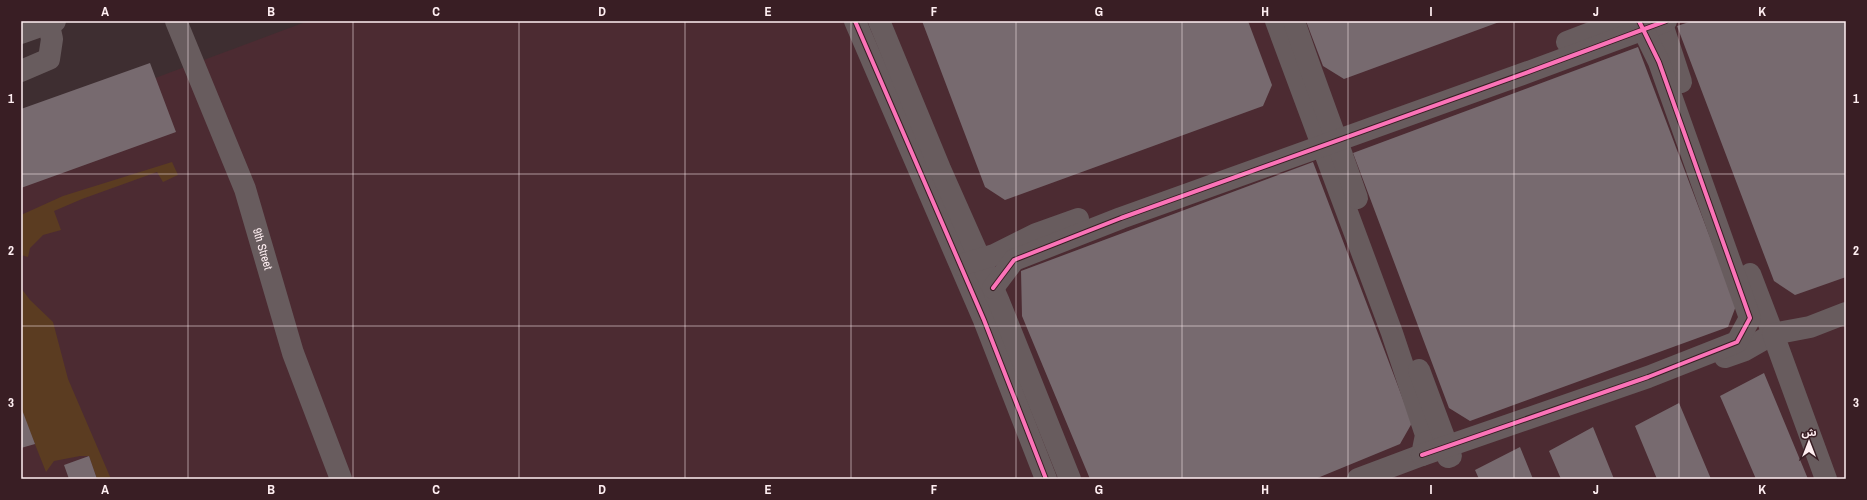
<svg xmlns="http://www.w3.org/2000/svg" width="1867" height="500" font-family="'Archivo Narrow','Noto Sans Arabic',sans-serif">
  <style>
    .built { fill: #4c2b32 }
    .green { fill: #5b3c21 }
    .building { fill: #776a6f }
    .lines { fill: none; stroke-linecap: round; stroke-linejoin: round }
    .minor { stroke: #685c5e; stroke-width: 22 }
    .cycleway-casing { stroke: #391e24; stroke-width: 6 }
    .cycleway { stroke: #fb73b8; stroke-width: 4 }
    .grid { fill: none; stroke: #ffeff2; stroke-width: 1; stroke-opacity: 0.55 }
    .labels { text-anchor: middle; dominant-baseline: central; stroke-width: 4; stroke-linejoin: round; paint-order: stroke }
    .street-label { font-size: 12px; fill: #ffeff2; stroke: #391e24 }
    .neatline { fill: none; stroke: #ffeff2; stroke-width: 1.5 }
    .grid-label { font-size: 13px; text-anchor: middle; font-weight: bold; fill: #ffeff2 }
  </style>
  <rect width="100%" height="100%" fill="#3e2e31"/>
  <path class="built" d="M308,21h1538v458h-1825v-351z"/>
  <path class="green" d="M172,162l6,13 -15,7 -6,-10 -75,27 -28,12 7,19 -18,5 -13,13 -2,9 -7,-2v-40l42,-19z
    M21,288l9,12 23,22 15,57 43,100h-14l-8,-23h-9l-26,5 -8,11 -25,-63z"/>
  <path class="building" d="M922,21h326l24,64 -9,21 -258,94 -20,-13z
    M1306,21h196l-158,58 -21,-13z
    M1692,21h154v256l-51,18 -21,-14 -97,-255z
    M1638,47l98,259 -8,21 -258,94 -21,-13 -96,-255z
    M150,63l26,69 -155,56v-79z
    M1313,162l99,261 -12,21 -85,35h-225l-68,-163 -1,-45z
    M1764,373l44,106h-52l-36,-83z
    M1679,403l32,76h-54l-22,-53z
    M21,407l14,37 -14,4z
    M1593,427l21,52h-53l-12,-28z
    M1520,447l13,32h-54l-4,-9z
    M89,456l8,23h-28l-5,-14z"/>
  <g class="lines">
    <g class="minor">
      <path id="s1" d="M176,21l69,168 48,164 48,126"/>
      <path d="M855,21l129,299 62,159"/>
      <path d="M879,21l61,148 59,133 71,177"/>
      <path d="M1276,21l116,312 34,102 -4,20 -64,24"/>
      <path d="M1294,21c20,60 43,118 63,177"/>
      <path d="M1661,21l20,61"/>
      <path d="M21,33l34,-12"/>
      <path d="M1567,42l55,-21"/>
      <path d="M21,71l28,-12 3,-20 -4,-18"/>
      <path d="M961,265l33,-10 42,-21 42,-15"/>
      <path d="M993,288l21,-28 107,-42 410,-147 135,-50"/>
      <path d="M1725,357l20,-7 28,-16 -23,-60"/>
      <path d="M1419,370l32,86 -3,1"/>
      <path d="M1422,455l226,-78 89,-35 13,-24 -91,-256 -20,-41"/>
      <path d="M1826,479l-53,-145 37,-7 36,-14"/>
    </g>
    <g class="cycleway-casing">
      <path id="cycleway" d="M855,21l129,299 62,159
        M993,288l21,-28 107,-42 410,-147 135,-50
        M1422,455l226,-78 89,-35 13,-24 -91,-256 -20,-41"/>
    </g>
    <use href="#cycleway" class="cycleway"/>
  </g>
  <path class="grid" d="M188,21v458M353,21v458M519,21v458M685,21v458M851,21v458M1016,21v458M1182,21v458M1348,21v458M1514,21v458M1679,21v458M21,174h1825M21,326h1825"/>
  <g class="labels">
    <g class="street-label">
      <text stroke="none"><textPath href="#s1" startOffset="244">9th Street</textPath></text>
    </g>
  </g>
  <rect width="1867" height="500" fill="none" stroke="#391e24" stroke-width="44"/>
  <g transform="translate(1809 442)" stroke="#391e24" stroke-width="3" paint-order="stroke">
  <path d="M0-3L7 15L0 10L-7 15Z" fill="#ffeff2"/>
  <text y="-6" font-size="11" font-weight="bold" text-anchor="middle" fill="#ffeff2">ش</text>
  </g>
  <rect x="22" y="22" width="1823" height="456" class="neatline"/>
  <g class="grid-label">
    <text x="105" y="16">A</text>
    <text x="271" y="16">B</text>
    <text x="436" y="16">C</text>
    <text x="602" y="16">D</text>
    <text x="768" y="16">E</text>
    <text x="934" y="16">F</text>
    <text x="1099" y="16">G</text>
    <text x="1265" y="16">H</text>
    <text x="1431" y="16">I</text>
    <text x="1596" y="16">J</text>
    <text x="1762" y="16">K</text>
    <text x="11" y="103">1</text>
    <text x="1856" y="103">1</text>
    <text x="11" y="255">2</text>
    <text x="1856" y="255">2</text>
    <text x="11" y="407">3</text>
    <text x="1856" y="407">3</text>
    <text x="105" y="494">A</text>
    <text x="271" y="494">B</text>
    <text x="436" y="494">C</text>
    <text x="602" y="494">D</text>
    <text x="768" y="494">E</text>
    <text x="934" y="494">F</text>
    <text x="1099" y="494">G</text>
    <text x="1265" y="494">H</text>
    <text x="1431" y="494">I</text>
    <text x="1596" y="494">J</text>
    <text x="1762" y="494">K</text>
  </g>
</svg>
